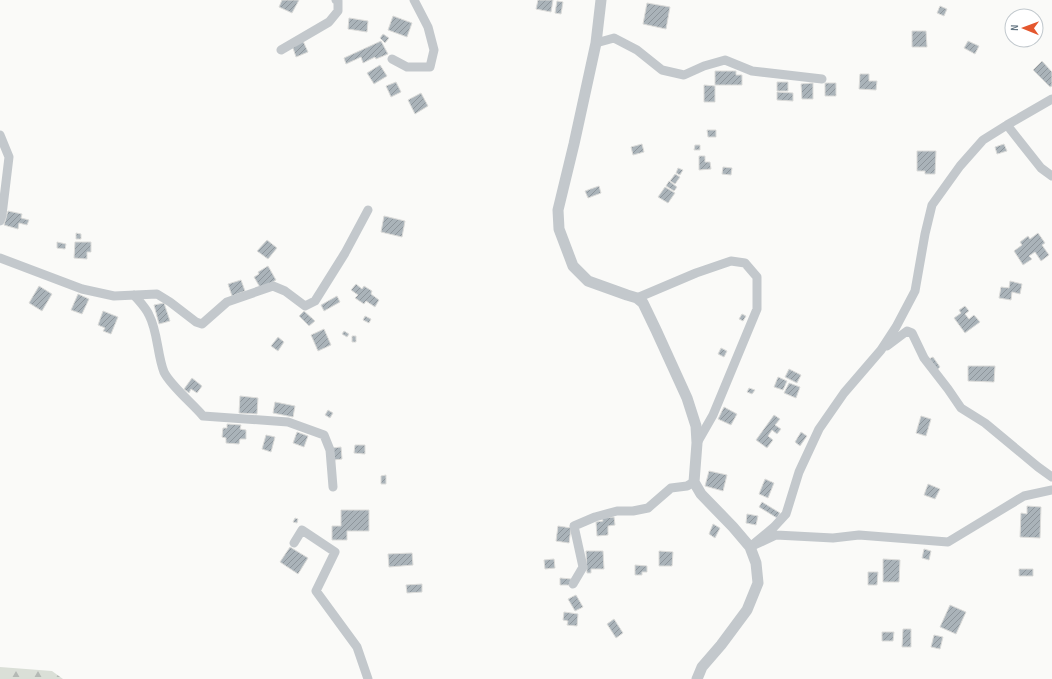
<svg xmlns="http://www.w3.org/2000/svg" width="1052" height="679" font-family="'Sofia Sans Condensed',sans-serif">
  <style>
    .forest { fill: url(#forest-firs) }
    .building { fill: url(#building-hatch); stroke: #dcdcda }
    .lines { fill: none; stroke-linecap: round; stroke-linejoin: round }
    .minor { stroke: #c3c8cc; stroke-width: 9 }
    .tertiary { stroke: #c3c8cc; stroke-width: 11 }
  </style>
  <defs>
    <pattern id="forest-firs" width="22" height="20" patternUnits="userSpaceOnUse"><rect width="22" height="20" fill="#dadfd7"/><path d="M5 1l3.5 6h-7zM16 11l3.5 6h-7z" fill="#b4b9b4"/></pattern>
    <pattern id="building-hatch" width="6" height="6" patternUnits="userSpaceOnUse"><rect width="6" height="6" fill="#aab3b9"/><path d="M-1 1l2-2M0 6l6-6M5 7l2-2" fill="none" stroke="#8e969c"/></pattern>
  </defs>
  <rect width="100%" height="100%" fill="#fafaf8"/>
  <path class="forest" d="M0,667l52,4 11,8h-63z"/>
  <path class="building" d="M282,0h17l-7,13 -13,-6z
    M538,0h15l-2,12 -15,-3z
    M557,1l6,1 -2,12 -6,-1z
    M647,3l23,4 -4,22 -23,-5z
    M940,6l7,3 -3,7 -7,-3z
    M393,16l19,7 -5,14 -19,-7z
    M349,18l19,3 -1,11 -19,-3z
    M912,31h14l1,16h-15z
    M383,34l6,4 -4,5 -5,-5z
    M303,41l5,11 -12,5 -4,-12z
    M381,41l7,13 -12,5 -1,-2 -12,6 -2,-6 -15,7 -2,-6z
    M968,41l11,5 -4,8 -11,-6z
    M1042,61l10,11v14l-2,1 -17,-17z
    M380,65l7,11 -13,8 -7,-11z
    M715,71h21v4h6v10h-27z
    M860,74h9v7h8l-1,9 -17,-1z
    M396,82l5,10 -10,5 -5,-11z
    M777,82h11v9h-11z
    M813,83v16h-11l-1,-15z
    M825,83h11v13h-11z
    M704,85l11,1v16h-11z
    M777,92l16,1v8l-16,-1z
    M421,93l7,13 -13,8 -7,-14z
    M707,130h9v7h-8z
    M642,144l2,8 -11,3 -2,-8z
    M1004,144l3,7 -10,3 -2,-7z
    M695,145h5v5h-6z
    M917,151h19l-1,23h-10v-3h-8z
    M699,156h6v6h5l1,7 -12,1z
    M723,167l9,1 -1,7 -9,-1z
    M678,168l5,2 -3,5 -4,-2z
    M675,174l5,3 -5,7 -5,-3z
    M669,181l8,6 -3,4 -8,-5z
    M599,186l2,7 -13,5 -3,-7z
    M665,187l10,6 -7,10 -10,-6z
    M8,211l14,3 -1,4 8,2 -2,5 -8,-2 -1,6 -14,-4z
    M384,216l21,5 -3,16 -21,-5z
    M76,233l5,1v5h-5z
    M1038,233l7,10 -3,2 7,10 -8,6 -6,-9 -6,4 3,3 -9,6 -9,-14 8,-6 -2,-3 8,-6 2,3z
    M267,240l10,8 -9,11 -11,-8z
    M57,242l9,2 -1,5 -8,-1z
    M75,242h16v10h-4v7l-13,-1z
    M268,266l8,14 -15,9 -7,-12 5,-3 -1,-2z
    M241,280l4,11 -13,5 -4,-12z
    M1010,281l12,3 -2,10 -8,-2 -1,8 -12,-2 2,-11 8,1z
    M356,284l6,5 2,-3 8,5 -1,3 8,6 -4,7 -9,-6 -2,3 -9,-6 3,-3 -7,-5z
    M39,286l13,8 -10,17 -13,-8z
    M78,294l11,5 -7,15 -11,-4z
    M337,296l3,6 -16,9 -3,-6z
    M164,303l6,18 -11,3 -5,-19z
    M965,306l4,5 -4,3 4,5 5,-4 6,7 -15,11 -11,-15 7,-5 -2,-3z
    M103,311l15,6 -7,17 -8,-3 2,-3 -7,-3z
    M304,311l11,10 -6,5 -10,-10z
    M742,314l4,2 -3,5 -4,-2z
    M365,316l6,3 -2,4 -6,-3z
    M324,329l7,16 -13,6 -7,-16z
    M344,331l5,3 -2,3 -5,-3z
    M352,336h4v6h-4z
    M278,337l6,5 -6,9 -7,-5z
    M721,348l6,3 -3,6 -6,-3z
    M933,357l7,10 -3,3 -8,-11z
    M968,366h27l-1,16 -26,-1z
    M789,369l12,6 -4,8 -12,-6z
    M778,377l9,4 -4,9 -9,-3z
    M192,378l10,8 -5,7 -6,-4 -2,4 -5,-4z
    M789,383l11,4 -4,11 -12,-5z
    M749,388l6,2 -3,4 -5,-2z
    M240,396l18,2 -1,16 -18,-1z
    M275,402l20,4 -2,11 -20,-4z
    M724,407l13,7 -6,11 -13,-6z
    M328,410l5,3 -3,5 -5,-3z
    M774,415l6,4 -5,6 6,4 -4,5 -5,-4 -4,6 5,4 -6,8 -11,-8z
    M921,416l10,3 -5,17 -10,-3z
    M227,424l14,1 -1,4 6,1v9h-6l-1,5 -13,-1v-5l-4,-1 1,-9h4z
    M297,432l11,4 -4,11 -11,-4z
    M801,432l6,4 -7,10 -5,-4z
    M266,435l9,2 -4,15 -9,-3z
    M355,445h10v9l-11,-1z
    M341,447l1,12 -9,1 -1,-12z
    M709,471l18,4 -4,16 -18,-5z
    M386,475v9h-5v-8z
    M765,479l9,4 -6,15 -9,-4z
    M928,484l12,5 -5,10 -11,-4z
    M762,502l18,11 -3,5 -18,-11z
    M1027,506l14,1 -1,31 -20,-1 1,-24 6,1z
    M341,510h28v21h-22v9h-15v-14h9z
    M747,514l11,2 -2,9 -10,-2z
    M614,517l1,8 -7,1v9l-11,1 -1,-14 7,-1 -1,-3z
    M295,518l3,1 -1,4 -4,-1z
    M713,524l7,4 -5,10 -6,-4z
    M558,526l13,2 -2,15 -13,-2z
    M290,547l18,11 -10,16 -18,-12z
    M924,549l7,2 -2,9 -7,-2z
    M586,551h17l1,18h-13v4h-4z
    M659,551l14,1 -1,14h-13z
    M412,553l1,12 -24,2 -1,-13z
    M554,559l1,9 -10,1 -1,-9z
    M883,559l17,1 -1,22h-16z
    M635,565l12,1v6h-5v3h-7z
    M1019,569h14v7h-14z
    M868,572h10l-1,13h-9z
    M560,578l11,1v6h-11z
    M422,584v8l-15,1 -1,-8z
    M576,595l7,12 -8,4 -7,-12z
    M950,605l16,7 -10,22 -16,-7z
    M564,612l14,2 -1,12 -10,-1 1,-4 -5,-1z
    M614,619l9,14 -7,5 -9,-14z
    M903,629h8v18h-9z
    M882,632h12l-1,9h-11z
    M934,635l9,2 -3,12 -9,-2z"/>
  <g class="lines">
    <path class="minor" d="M596,43l18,-5 23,12 25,20 22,5 20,-9 21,-6 27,11 70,8
      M281,50l48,-28 9,-11v-10l-2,-1
      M392,59l15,8h23l4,-17 -6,-23 -14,-27
      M1007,125l45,-26
      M0,135l9,22 -7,58 -2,6
      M1052,176l-11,-8 -34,-43 -24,15 -23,26 -28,39 -7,29 -10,57 -19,36 -15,23 -37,43 -25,36 -20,43 -13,42 -12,13 -24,20 26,-12 57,3 26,-3 89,7 76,-46 28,-6
      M0,258l82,31 32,7 43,-2 13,8 26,20 6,2 25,-22 46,-16 12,5 20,15 10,-5 30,-48 23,-43
      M134,295c5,6 12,13 15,20 9,17 8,39 15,57 6,13 29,32 39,44l85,6 36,13 6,15 3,37
      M637,298l59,-25 35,-12 14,2 12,14v32l-44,106 -16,28
      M887,346l20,-15 5,2 12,25 24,31 13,19 24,15 53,44 14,10
      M294,543l8,-13 33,22 -19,39 41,56 11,32
      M573,584l10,-17 -9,-41 21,-9 22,-6h16l15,-3 23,-20 16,-2 7,-4"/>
    <path class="tertiary" d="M601,0l-5,43 -22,101 -16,66 1,19 14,37 15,15 39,14 10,3 6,5 13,27 31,68 9,28 1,17 -3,39 7,12 32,33 17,20 6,16 2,20 -11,27 -26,35 -19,22 -5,12"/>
  </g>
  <g transform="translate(1024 28) rotate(271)"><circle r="19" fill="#ffffff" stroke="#c1c8cd"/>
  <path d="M0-3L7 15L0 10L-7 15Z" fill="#e4572e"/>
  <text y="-6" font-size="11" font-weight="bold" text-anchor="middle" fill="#657683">N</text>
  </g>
</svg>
